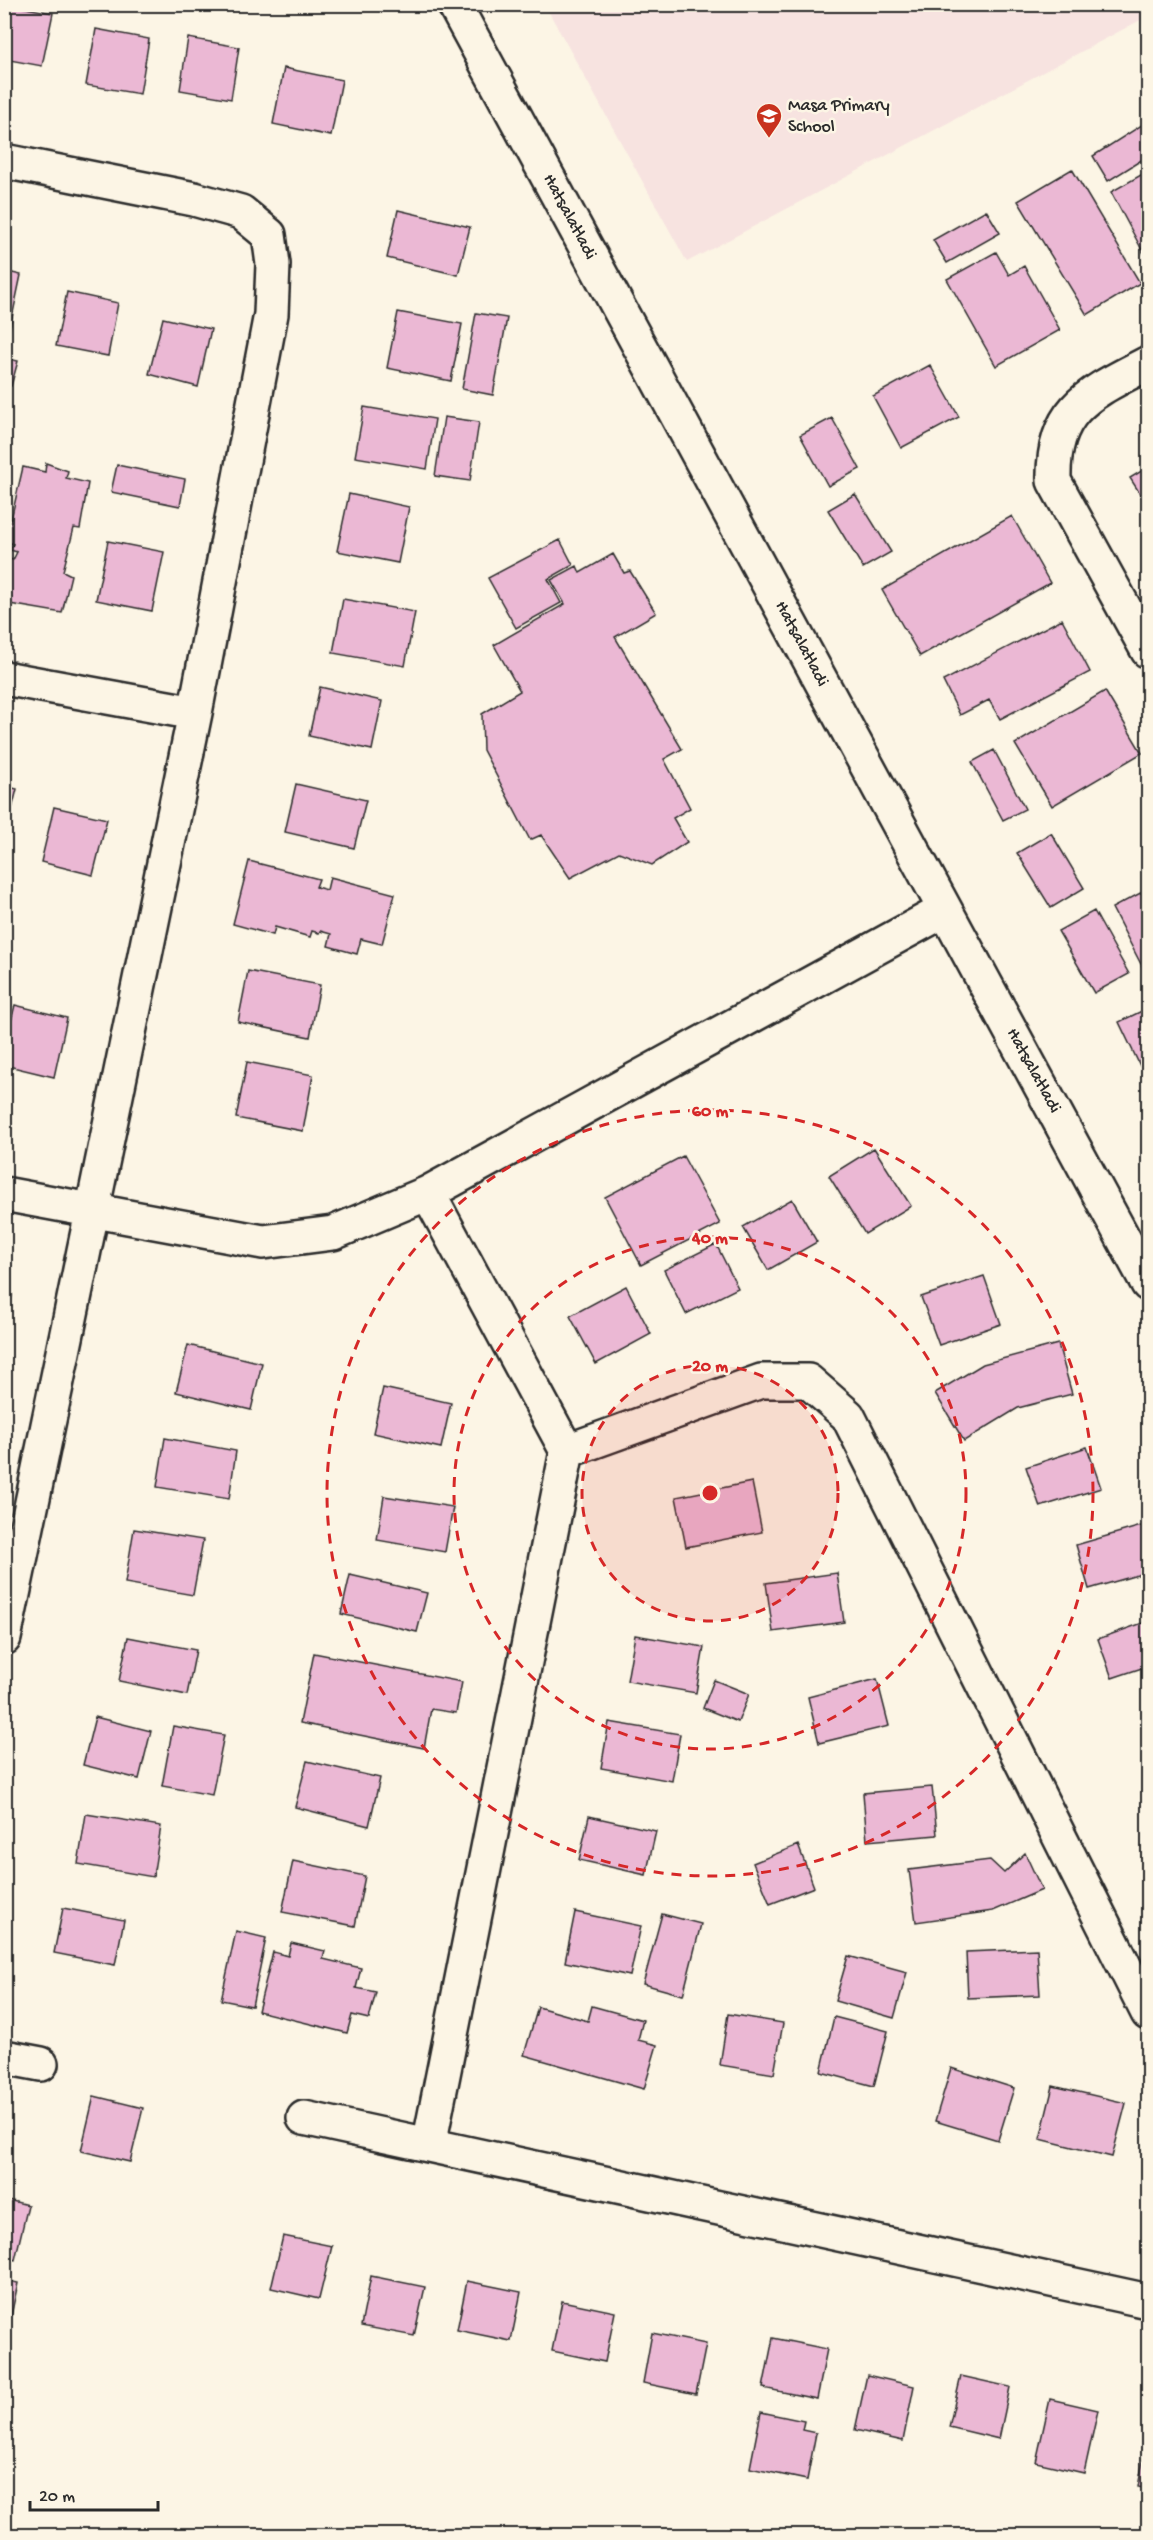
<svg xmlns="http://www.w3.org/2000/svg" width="1153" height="2540" font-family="'Gochi Hand',sans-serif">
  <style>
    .built { fill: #f7e3e0 }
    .building { fill: #ebb8d4; stroke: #2b2b2b; stroke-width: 1.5 }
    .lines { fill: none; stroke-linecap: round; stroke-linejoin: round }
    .minor-casing { stroke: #2b2b2b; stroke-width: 38 }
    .minor { stroke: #fcf5e5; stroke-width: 33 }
    .ring { fill: none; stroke: #d62828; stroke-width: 3; stroke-dasharray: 10 8 }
    .labels { text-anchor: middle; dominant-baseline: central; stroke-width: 5; stroke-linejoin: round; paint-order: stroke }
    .poi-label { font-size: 18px; fill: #2b2b2b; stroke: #fcf5e5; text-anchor: start }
    .street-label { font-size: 18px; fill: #2b2b2b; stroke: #fcf5e5 }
    .centre { fill: #d62828; stroke: #fcf5e5; stroke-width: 3 }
    .ring-label { font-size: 18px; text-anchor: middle; font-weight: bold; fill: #d62828; stroke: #fcf5e5; stroke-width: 5; stroke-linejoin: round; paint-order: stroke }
  </style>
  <rect width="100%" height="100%" fill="#fcf5e5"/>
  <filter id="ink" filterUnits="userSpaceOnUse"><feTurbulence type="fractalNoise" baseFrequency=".0167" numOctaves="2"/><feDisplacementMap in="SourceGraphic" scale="12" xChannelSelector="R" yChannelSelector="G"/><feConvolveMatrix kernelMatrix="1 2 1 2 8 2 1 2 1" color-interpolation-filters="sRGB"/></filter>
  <g filter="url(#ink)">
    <path class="built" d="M1148,4v12l-461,246 -142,-257z"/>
    <path class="building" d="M4,4l49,9 -11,53 -38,-7z
      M96,29l53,10 -9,55 -54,-9z
      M188,38l51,9 -8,52 -51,-9z
      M284,68l58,12 -11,56 -58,-12z
      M1148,121v35l-40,25 -15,-25z
      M1072,169l68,114 -53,32 -69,-114z
      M1148,171v90l-37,-69z
      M398,210l72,17 -12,48 -71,-17z
      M986,210l14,23 -53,30 -14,-23z
      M996,252l13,23 15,-9 36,64 -64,36 -49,-87z
      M4,271l17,4 -12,57 -5,-1z
      M67,292l51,11 -10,53 -52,-10z
      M398,312l64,12 -11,57 -64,-13z
      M476,313l31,5 -14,77 -31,-6z
      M163,318l48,11 -13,58 -49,-13z
      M4,358l14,3 -7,25 -7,-2z
      M930,365l29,52 -58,31 -28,-52z
      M364,407l71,12 -8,50 -72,-12z
      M444,417l35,5 -9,59 -35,-5z
      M832,418l28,51 -32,17 -28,-51z
      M46,463l22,8 -2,7 22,5 -8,46 -6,-1 -11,43 8,4 -9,38 -58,-10v-45l9,2 4,-8 -7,-2 3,-6 -7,-3 17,-74 22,5z
      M117,465l68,14 -5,27 -69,-14z
      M1148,467v39l-18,-28z
      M349,494l60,13 -11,56 -61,-12z
      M855,494l36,58 -28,16 -35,-58z
      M1012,516l38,67 -130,73 -38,-66z
      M560,540l13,25 -25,14 13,24 -45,25 -28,-50z
      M108,541l56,11 -12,59 -56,-11z
      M613,554l11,19 6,-2 26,42 -41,24 67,112 -18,10 26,49 -17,10 14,24 -35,23 -33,-13 -49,26 -29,-43 -11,5 -47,-90 -1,-36 38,-23 -26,-46 71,-41 -14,-24 26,-14 3,7z
      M343,599l72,13 -10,54 -72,-13z
      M1062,619l28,53 -90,47 -11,-19 -29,15 -17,-34z
      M320,687l62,14 -10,49 -63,-14z
      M1105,691l37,62 -90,53 -37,-62z
      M994,750l31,59 -22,11 -31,-58z
      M296,784l70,16 -12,48 -69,-16z
      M4,786l13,3 -13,52z
      M54,807l53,12 -14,56 -52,-13z
      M1051,833l33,55 -33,20 -34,-55z
      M249,861l70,18 -3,8 11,3 3,-13 65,17 -13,50 -21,-5 -4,15 -29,-8 3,-12 -11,-3 -1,2 -7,-2 -2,6 -35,-10 -2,8 -40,-11z
      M1148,889v76l-5,3 -31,-60z
      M1094,911l35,63 -35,19 -36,-62z
      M248,971l72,14 -10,52 -72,-15z
      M15,1005l52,13 -13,59 -50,-12v-15z
      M1148,1008v62l-5,2 -24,-50z
      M247,1062l66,13 -10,56 -67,-13z
      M874,1148l37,58 -46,28 -36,-58z
      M683,1156l37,68 -79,41 -36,-68z
      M792,1199l25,43 -49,28 -25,-43z
      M716,1244l22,44 -52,26 -22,-44z
      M984,1276l17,48 -62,21 -18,-48z
      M626,1286l25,48 -55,30 -26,-48z
      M4,1294l8,1 -8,41z
      M1058,1344l14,50 -54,14 -54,33 -29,-48 48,-29z
      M188,1345l74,18 -11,47 -75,-18z
      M383,1388l68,15 -10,45 -68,-15z
      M165,1438l71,13 -7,48 -72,-12z
      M1087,1447l14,41 -61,19 -14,-40z
      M752,1482l10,50 -76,15 -10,-50z
      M384,1496l69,11 -8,45 -68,-12z
      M1148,1524v48l-59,17 -13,-44z
      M134,1529l69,11 -10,55 -68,-12z
      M837,1573l7,49 -71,10 -7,-49z
      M350,1575l77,18 -10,39 -76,-18z
      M1148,1621v45l-36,12 -14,-39z
      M635,1635l69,12 -8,46 -69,-12z
      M128,1637l68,13 -9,45 -68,-14z
      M314,1653l148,29 -6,31 -25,-4 -7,39 -124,-25z
      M877,1679l12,47 -70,17 -11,-46z
      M714,1680l35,14 -11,28 -35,-14z
      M95,1717l56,14 -12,48 -56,-14z
      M609,1722l71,12 -8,47 -71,-13z
      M173,1726l51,9 -12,60 -50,-9z
      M307,1761l73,17 -11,48 -74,-19z
      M932,1787l5,48 -70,6 -4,-48z
      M86,1814l75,12 -8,51 -75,-13z
      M589,1816l67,15 -10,44 -67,-15z
      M798,1845l16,42 -44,17 -17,-41z
      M1025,1853l17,37 -49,21 -77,11 -7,-52 81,-10 14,13z
      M293,1861l72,15 -10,50 -73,-14z
      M63,1908l61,12 -9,45 -61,-12z
      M575,1912l66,14 -11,50 -65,-14z
      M662,1914l39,10 -18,71 -40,-11z
      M236,1931l30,7 -14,68 -31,-6z
      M291,1943l34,8 -2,8 38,9 -5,20 20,4 -7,27 -17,-4 -5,18 -89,-22 15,-59 15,4z
      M1037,1949l3,46 -72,3 -2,-46z
      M848,1956l59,16 -13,46 -59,-17z
      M592,2006l51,14 -5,20 19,5 -13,44 -120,-34 14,-48 50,14z
      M728,2014l55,9 -9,51 -54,-9z
      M834,2017l54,14 -14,55 -53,-14z
      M951,2068l63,20 -16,52 -63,-19z
      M1053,2086l73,17 -14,54 -72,-18z
      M94,2096l49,12 -13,54 -49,-11z
      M4,2199l24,6 -13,55 -11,-2z
      M283,2236l49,10 -13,53 -48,-11z
      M371,2276l54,11 -11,49 -53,-10z
      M4,2280l14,3 -7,33 -7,-2z
      M467,2281l54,11 -10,49 -54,-11z
      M562,2301l53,11 -10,50 -53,-11z
      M652,2333l54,11 -10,50 -53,-11z
      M773,2338l54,11 -10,50 -54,-11z
      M867,2375l47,11 -11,55 -48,-11z
      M961,2376l49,11 -11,52 -50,-12z
      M1050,2399l48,11 -14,63 -48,-11z
      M761,2412l43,9 -2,9 14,3 -9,47 -57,-12z
      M1148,2433v56l-10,-2z"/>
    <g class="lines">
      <g class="minor-casing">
        <path id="minor" d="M454,4l694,1280
          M4,161l190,38 47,13 28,23 4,29 -2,50 -76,399 -191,925
          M1148,363c-57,30 -96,44 -94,118l94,170
          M4,678l191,35
          M428,1193l139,258 -138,694
          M4,1194l259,48 70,-9 95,-40 517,-283
          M567,1451l194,-70h47l40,35 300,597
          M4,2057l37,7
          M304,2118l844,183"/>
      </g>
      <use href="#minor" class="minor"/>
    </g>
  </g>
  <circle cx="710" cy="1493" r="128" fill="#d62828" fill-opacity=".12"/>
  <g class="ring">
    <circle cx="710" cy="1493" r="128"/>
    <circle cx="710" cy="1493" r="256"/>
    <circle cx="710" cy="1493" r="383"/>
  </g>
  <defs>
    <g id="school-pin" transform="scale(1.35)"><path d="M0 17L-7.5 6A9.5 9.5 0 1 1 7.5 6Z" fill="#c8321e" stroke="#fcf5e5"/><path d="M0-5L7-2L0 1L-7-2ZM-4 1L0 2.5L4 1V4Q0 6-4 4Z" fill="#fff"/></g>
  </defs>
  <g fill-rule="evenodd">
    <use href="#school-pin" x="769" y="116"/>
  </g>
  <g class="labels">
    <g class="poi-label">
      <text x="788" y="106">Masa Primary<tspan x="788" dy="21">School</tspan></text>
    </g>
    <g class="street-label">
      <text transform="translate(569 217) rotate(62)">Hatsalatladi</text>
      <text transform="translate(801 644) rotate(62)">Hatsalatladi</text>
      <text transform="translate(1033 1071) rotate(61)">Hatsalatladi</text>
    </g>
  </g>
  <circle cx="710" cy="1493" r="9" class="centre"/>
  <g class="ring-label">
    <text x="710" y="1116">60 m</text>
    <text x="710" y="1243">40 m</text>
    <text x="710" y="1371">20 m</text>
  </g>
  <rect width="1153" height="2540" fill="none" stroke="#fcf5e5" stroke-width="24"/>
  <rect x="12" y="12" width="1129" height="2516" fill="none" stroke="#2b2b2b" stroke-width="2" filter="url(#ink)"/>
  <path d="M30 2501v9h128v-9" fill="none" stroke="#2b2b2b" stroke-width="3"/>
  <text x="39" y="2501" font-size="18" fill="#2b2b2b" stroke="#fcf5e5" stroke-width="4.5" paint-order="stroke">20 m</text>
</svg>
